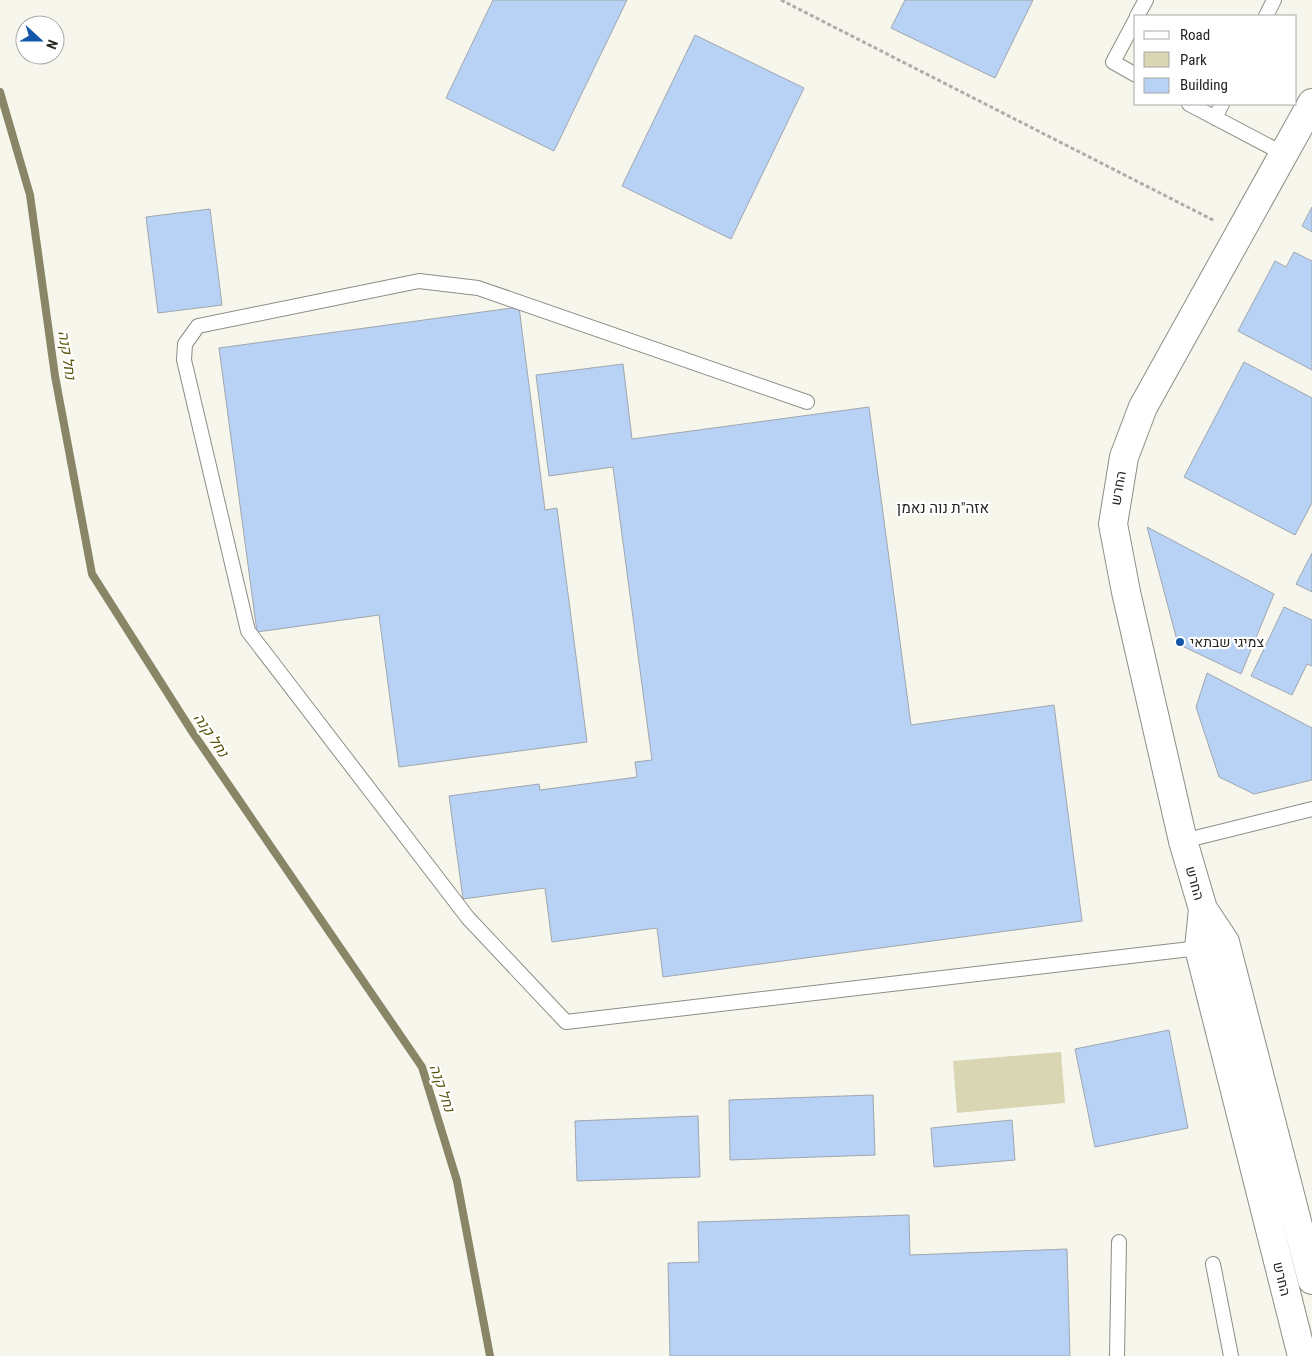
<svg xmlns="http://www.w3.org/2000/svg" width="1312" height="1356" font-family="'Roboto Condensed',Heebo,sans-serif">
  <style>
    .green { fill: #d9d7b3 }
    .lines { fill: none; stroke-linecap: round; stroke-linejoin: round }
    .stream { stroke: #888666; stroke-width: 8 }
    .building { fill: #b7d2f5; stroke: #a0a6ae }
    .service-casing { stroke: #8e8d85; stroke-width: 16 }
    .minor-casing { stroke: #8e8d85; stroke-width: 30 }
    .path { stroke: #aeaea6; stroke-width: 3; stroke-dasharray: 4 2.5; stroke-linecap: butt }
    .service { stroke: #fff; stroke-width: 14 }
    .minor { stroke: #fff; stroke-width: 28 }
    .poi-dot { fill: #1358a8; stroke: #fff; stroke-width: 2 }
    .labels { text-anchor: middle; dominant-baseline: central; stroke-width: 4.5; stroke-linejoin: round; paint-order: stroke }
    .street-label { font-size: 14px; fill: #252521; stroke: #fff }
    .poi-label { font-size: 14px; fill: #252521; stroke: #fff; text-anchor: start }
    .water-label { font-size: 15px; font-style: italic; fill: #5b540b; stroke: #fff }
    .neighbourhood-label { font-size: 15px; fill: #252521; stroke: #fff }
  </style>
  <rect width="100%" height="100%" fill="#f7f6ec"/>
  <path class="green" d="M1061,1052l4,51 -108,10 -4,-52z"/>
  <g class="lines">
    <path class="stream" d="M0,92l30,103 25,181 37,198 101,159 229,334 35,114 33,175"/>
  </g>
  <path class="building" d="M493,0h134l-73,151 -108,-53z
    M905,0h128l-38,78 -104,-50z
    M695,35l109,53 -73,151 -109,-53z
    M1312,207v25l-10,-6z
    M210,209l12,96 -64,8 -12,-96z
    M1294,252l18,9v109l-74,-39 37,-70 11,6z
    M519,307l26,203 12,-2 30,234 -188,25 -20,-152 -122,17 -38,-284z
    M1244,362l68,36v105l-17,32 -111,-58z
    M623,364l9,75 237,-32 42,318 143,-20 28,216 -419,56 -6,-49 -105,14 -7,-54 -82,11 -14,-103 90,-12 1,6 97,-13 -2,-15 17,-2 -39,-293 -64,9 -13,-101z
    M1147,527l127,67 -33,80 -63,-30z
    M1312,553v39l-16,-8z
    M1284,607l28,13v46l-5,-2 -15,31 -41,-19z
    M1207,673l105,55v52l-58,14 -35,-17 -23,-70z
    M1169,1030l19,98 -93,19 -20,-98z
    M873,1095l2,60 -145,5 -1,-60z
    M698,1116l2,61 -123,4 -2,-60z
    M1012,1120l3,40 -81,7 -3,-39z
    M909,1215l1,40 157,-6 3,107h-400l-2,-93 31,-1 -1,-40z"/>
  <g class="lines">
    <g class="service-casing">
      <path id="service" d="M1137,16l9,-16
        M1266,16l8,-16
        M1136,19l-23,43 23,13
        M1189,104l95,50
        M1215,118l7,-14
        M807,402l-329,-114 -59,-7 -221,45 -13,18 -1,16 64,271 220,287 98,104 633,-74
        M1183,841l129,-32
        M1213,1264l18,92
        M1117,1356l2,-114"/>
    </g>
    <g class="minor-casing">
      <path id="minor" d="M1312,103l-169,304 -19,50 -11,67 13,68 57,249 20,68 22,33 87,338
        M1203,909l-4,39 103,408"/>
    </g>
    <path class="path" d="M781,0l434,221"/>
    <use href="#service" class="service"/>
    <use href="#minor" class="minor"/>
  </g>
  <circle class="poi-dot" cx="1180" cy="642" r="5"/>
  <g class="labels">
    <g class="street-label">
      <text transform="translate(1118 488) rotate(-80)">החרש</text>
      <text transform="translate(1195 883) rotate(74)">החרש</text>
      <text transform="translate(1282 1279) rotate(76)">החרש</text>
    </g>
    <g class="poi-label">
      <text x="1190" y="642">צמיגי שבתאי</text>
    </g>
    <g class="water-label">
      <text transform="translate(67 355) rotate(81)">נחל קנה</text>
      <text transform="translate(211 735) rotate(56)">נחל קנה</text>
      <text transform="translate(442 1088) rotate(71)">נחל קנה</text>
    </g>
    <g class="neighbourhood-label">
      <text x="943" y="508">אזה"ת נוה נאמן</text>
    </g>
  </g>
  <rect x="1134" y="15" width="162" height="90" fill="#ffffff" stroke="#a8a8a6"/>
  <rect x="1144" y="31" width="25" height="8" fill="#ffffff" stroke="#a8a8a6"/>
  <text x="1180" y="40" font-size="15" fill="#252521">Road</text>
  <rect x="1144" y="52" width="25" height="15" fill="#d9d7b3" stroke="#a8a8a6"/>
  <text x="1180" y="65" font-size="15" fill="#252521">Park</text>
  <rect x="1144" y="78" width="25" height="15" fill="#b7d2f5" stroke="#a8a8a6"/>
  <text x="1180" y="90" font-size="15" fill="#252521">Building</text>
  <g transform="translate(40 40) rotate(111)"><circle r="24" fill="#ffffff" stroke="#a8a8a6"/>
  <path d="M0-4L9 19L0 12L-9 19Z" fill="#1358a8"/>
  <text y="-8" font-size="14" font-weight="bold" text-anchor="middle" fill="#252521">N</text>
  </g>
</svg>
